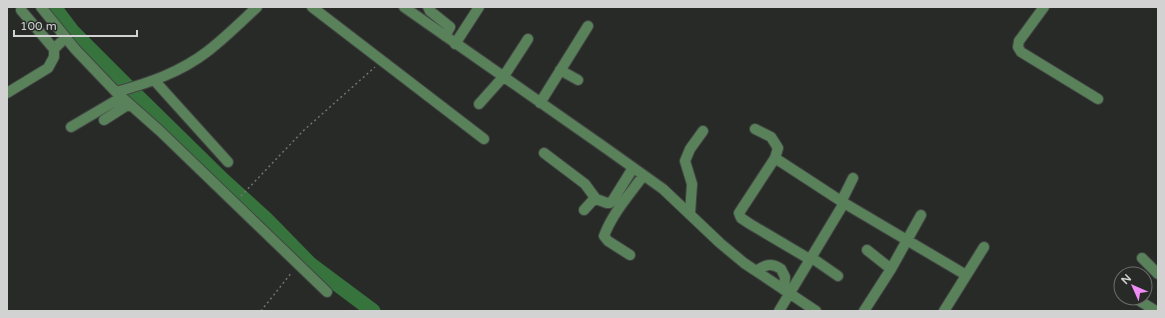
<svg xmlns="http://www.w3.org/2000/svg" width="1165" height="318" font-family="'Varela Round',sans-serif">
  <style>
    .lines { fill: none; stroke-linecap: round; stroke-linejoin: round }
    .river { stroke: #37743d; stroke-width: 15 }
    .minor-casing { stroke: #434543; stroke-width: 12 }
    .path { stroke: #717371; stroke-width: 1.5; stroke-dasharray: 2 3; stroke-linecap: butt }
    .minor { stroke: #59825b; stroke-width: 10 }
  </style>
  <rect width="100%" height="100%" fill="#282a28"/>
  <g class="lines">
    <path class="river" d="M54,7l18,24 51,51 100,98 43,39 44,45 63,47"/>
    <g class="minor-casing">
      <path id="minor" d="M41,7l34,42 41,43c33,-9 65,-20 92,-41 18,-14 33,-29 49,-44
        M312,7l172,132
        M404,7l203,142 56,40 57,54 24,20 72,48
        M428,7l2,4 20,16 -5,9
        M1044,7l-25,34 -1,6 3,5 77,47
        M21,10l33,39
        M455,44l24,-37
        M560,70l18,10
        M154,80l74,82
        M116,92l44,39 167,161
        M7,93l41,-25 6,-11v-8l11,-11
        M540,103l48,-77
        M479,104l25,-28 24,-37
        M104,120l25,-16
        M71,127l51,-30
        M755,129l16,8 7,11 -3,10 -36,55 2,5 9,6 61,36
        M544,153l41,31 11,15 11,4h3l3,-3 20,-32
        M775,158l69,45 122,72
        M841,202l12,-24
        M584,210l11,-12
        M690,214l2,-30 -7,-23 5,-12 13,-18
        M867,250l24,19
        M630,255l-22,-14 -4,-5c8,-22 25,-41 39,-60
        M812,258l26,18
        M1142,258l16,16
        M756,271c9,-6 15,-9 25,-2l4,8 -1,13
        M1135,298l21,13
        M779,311l65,-108
        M864,311l27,-42 30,-54
        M944,311l40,-64"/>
    </g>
    <path class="path" d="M241,196l62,-65 72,-64
      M261,311l31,-39"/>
    <use href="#minor" class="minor"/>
  </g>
  <rect width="1165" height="318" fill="none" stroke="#d1d2d1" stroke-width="16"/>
  <g transform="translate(1133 286) rotate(315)"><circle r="19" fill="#282a28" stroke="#6c6d6c"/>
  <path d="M0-3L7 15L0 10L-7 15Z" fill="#f18bf5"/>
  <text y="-6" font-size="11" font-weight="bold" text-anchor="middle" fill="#d1d2d1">N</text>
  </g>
  <path d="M14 30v6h123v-6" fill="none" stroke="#d1d2d1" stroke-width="2"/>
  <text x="20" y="30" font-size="12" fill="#d1d2d1" stroke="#282a28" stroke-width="3" paint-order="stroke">100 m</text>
</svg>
